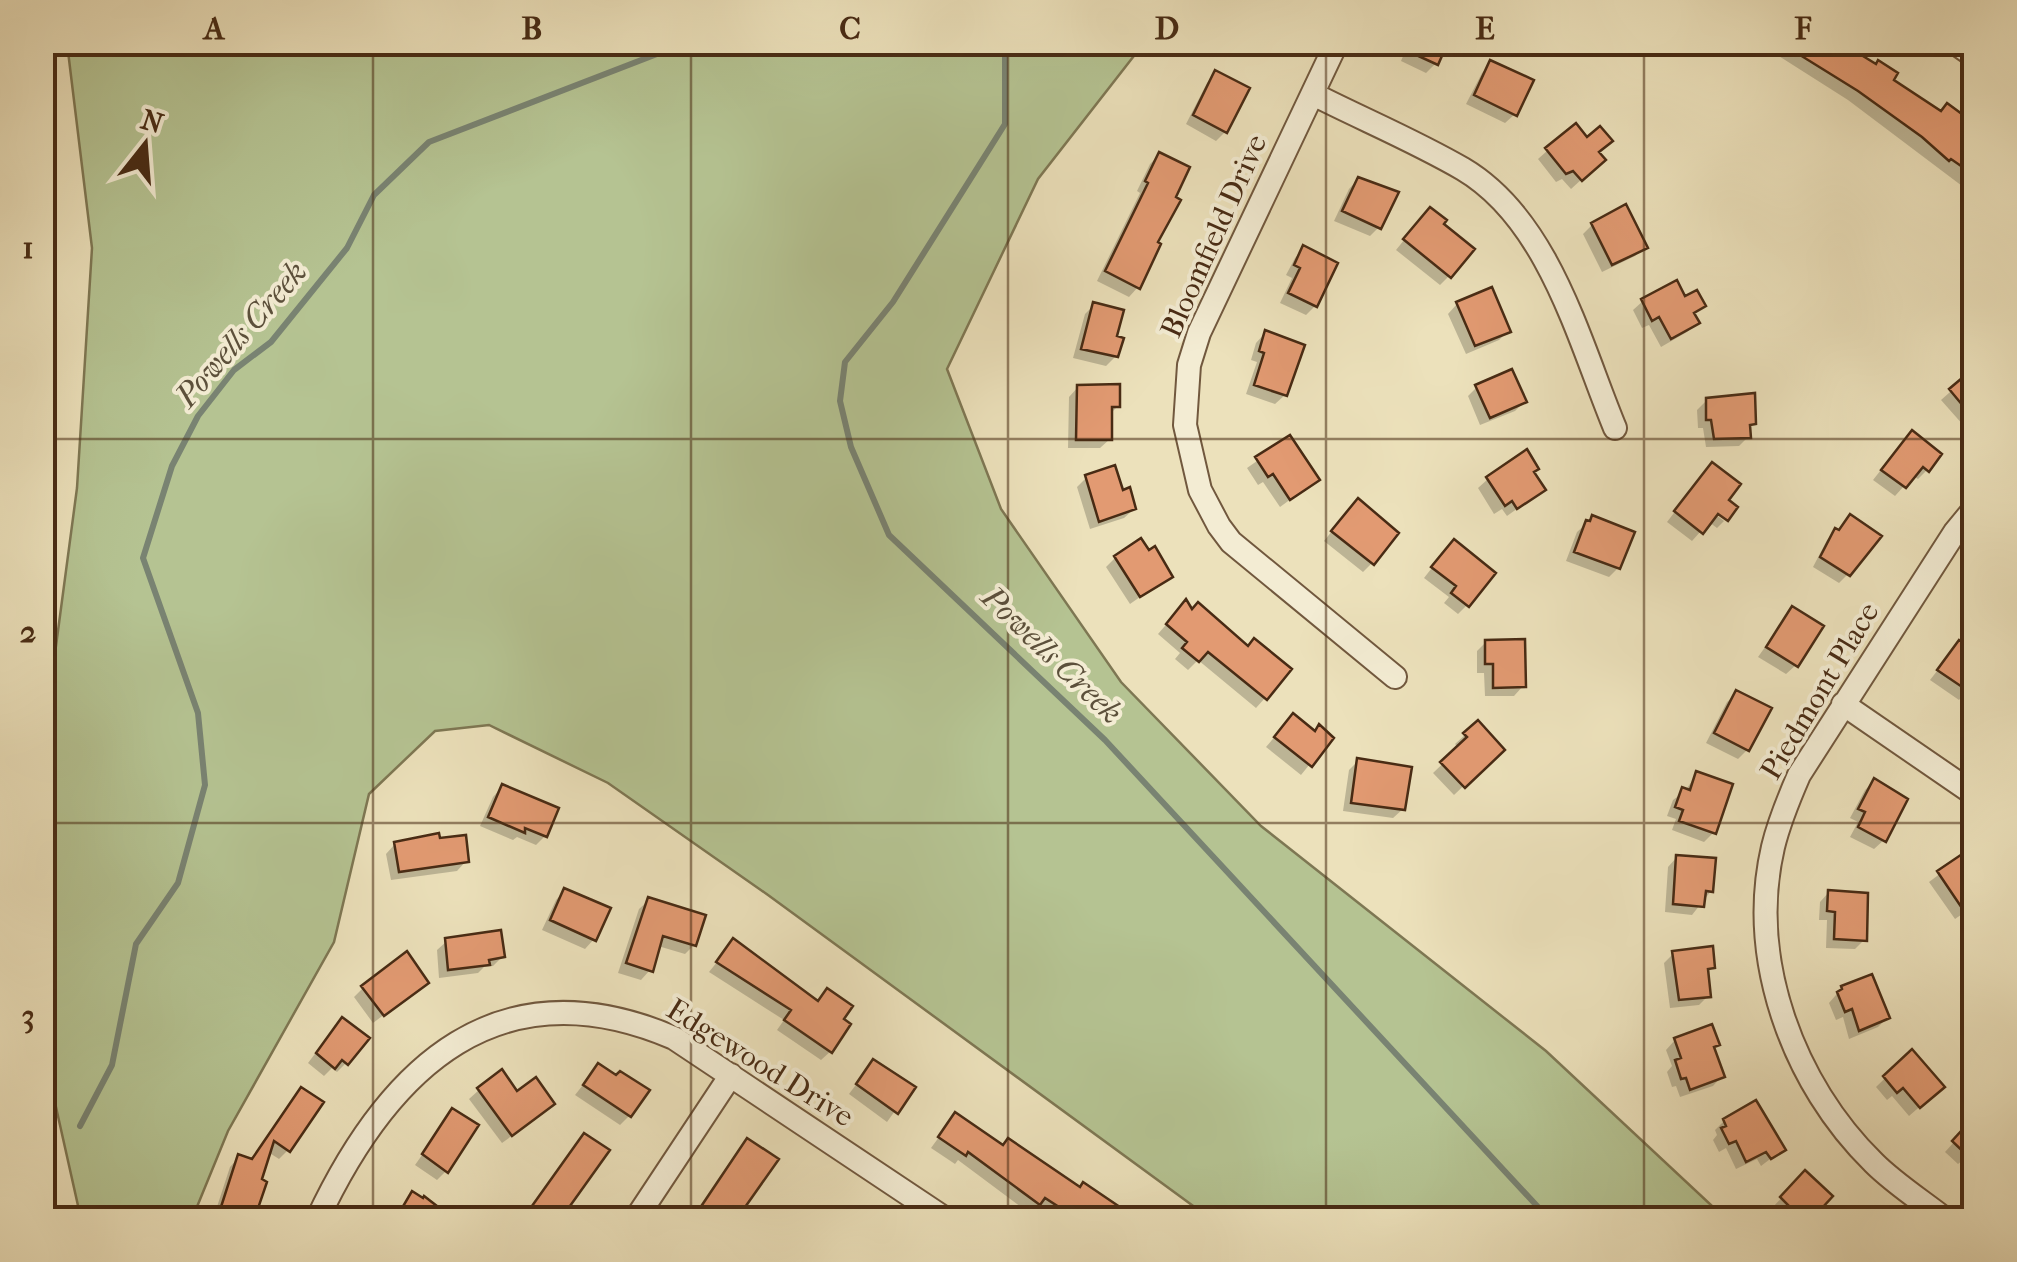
<svg xmlns="http://www.w3.org/2000/svg" width="2017" height="1262" font-family="'IM FELL French Canon',serif">
  <style>
    .green { fill: #b5c392; stroke: #7e7753; stroke-width: 2.5 }
    .shadow { fill: #0003 }
    .lines { fill: none; stroke-linecap: round; stroke-linejoin: round }
    .stream { stroke: #798372; stroke-width: 6 }
    .building { fill: #e29a72; stroke: #482b14; stroke-width: 2.5 }
    .minor-casing { stroke: #71583e; stroke-width: 26 }
    .minor { stroke: #f3ecd3; stroke-width: 22 }
    .grid { fill: none; stroke: #482b14; stroke-width: 2.5; stroke-opacity: 0.55 }
    .labels { text-anchor: middle; dominant-baseline: central; stroke-width: 8; stroke-linejoin: round; paint-order: stroke }
    .street-label { font-size: 30px; fill: #482b14; stroke: #f3ecd3 }
    .water-label { font-size: 32px; font-style: italic; fill: #5c503b; stroke: #f3ecd3 }
    .neatline { fill: none; stroke: #482b14; stroke-width: 4 }
    .grid-label { font-size: 32px; text-anchor: middle; font-weight: bold; fill: #482b14 }
  </style>
  <rect width="100%" height="100%" fill="#ece1bb"/>
  <filter id="stains"><feTurbulence type="fractalNoise" baseFrequency=".002" numOctaves="4"/><feColorMatrix values="0 0 0 0 .2 0 0 0 0 .09 0 0 0 0 .02 0 0 0 .5 -.17"/></filter>
  <radialGradient id="worn" r=".72"><stop offset=".6" stop-color="#630" stop-opacity="0"/><stop offset="1" stop-color="#630" stop-opacity=".3"/></radialGradient>
  <path class="green" d="M67,43h1077l-106,136 -91,190 54,140 120,173 140,144 285,225 180,168h-515l-443,-324 -160,-112 -119,-58 -54,6 -66,63 -35,148 -106,189 -36,88h-111l-36,-161 -3,-34v-273l35,-263 15,-240z"/>
  <path class="shadow" d="M1409,42l27,21 -10,10 -25,-12z
    M1757,42h79l104,71 8,-7 26,20v69l-126,-95z
    M1491,63l24,51 -10,9 -39,-19 16,-31z
    M1216,73l9,59 -9,9 -30,-17 21,-41z
    M1575,126l22,27 -4,16 -22,20 -9,-10 -6,3 -18,-23z
    M1159,155l-4,88 -17,44 -9,10 -32,-16 43,-88 -3,-2 13,-27z
    M1358,179l21,48 -9,9 -36,-15 15,-32z
    M1421,219l28,57 -9,9 -44,-35z
    M1592,225l53,22 -10,9 -33,16 -19,-38z
    M1304,248l11,58 -9,9 -26,-12 12,-25 -6,-3 9,-17z
    M1684,300l19,6 -10,10 3,7 -9,9 -26,15 -12,-22 -7,3 -9,-18 10,-9z
    M1457,304l51,27 -9,9 -33,14 -18,-40z
    M1094,305l20,33 2,18 -10,10 -33,-8 12,-44z
    M1265,333l20,62 -10,9 -29,-10 11,-32 -6,-2 5,-17z
    M1974,371v46l-10,9 -23,-26z
    M1078,387l40,19 -9,9 1,24 -10,9h-32l1,-51z
    M1477,387l47,15 -9,9 -35,14 -12,-29z
    M1707,400l47,23 -6,6v8l-9,9 -33,1 -3,-19h-5l-1,-18z
    M1290,438l27,42 -37,27 -17,-25 -5,3 -11,-17z
    M1903,442l24,28 -9,9 -5,-3 -18,20 -22,-16z
    M1532,472l11,18 -36,26 -5,-7 -8,5 -16,-26 10,-9z
    M1703,475l4,33 17,13 -7,7 -8,-6 -17,19 -25,-19z
    M1086,478l48,31 -10,9 -34,11 -13,-42z
    M1349,510l23,53 -9,9 -39,-31z
    M1850,517l-2,57 -9,9 -26,-16 14,-27z
    M1587,523l31,45 -9,9 -43,-16 11,-29z
    M1445,551l22,54 -9,9 -14,-11 5,-6 -25,-19z
    M1115,558l55,18 -40,28 -24,-37z
    M1792,609l4,56 -10,9 -28,-17z
    M1177,612l88,86 -9,10 -58,-48 -10,10 -13,-11 5,-6 -22,-19z
    M1486,642l37,44 -9,10h-29l-1,-23h-7v-22z
    M1959,643l15,11v28l-15,18 -29,-20z
    M1737,693l10,57 -9,9 -32,-16 21,-41z
    M1478,723l23,27 -47,45 -21,-22 26,-25 -4,-4z
    M1284,726l47,12 -30,37 -35,-28z
    M1358,761l45,48 -10,9 -50,-7 6,-41z
    M1697,774l17,58 -10,10 -32,-12 4,-11 -9,-3 6,-16 12,-9z
    M1874,781l10,59 -10,9 -24,-12 8,-15 -8,-4 15,-28z
    M502,787l43,49 -9,9 -19,-8 -4,3 -33,-14 13,-29z
    M395,844l71,17 -9,10 -66,9 -5,-26z
    M1969,852l5,8v46l-19,13 -26,-37z
    M1677,857l34,34 -19,24 -27,-3 3,-45z
    M565,890l29,49 -9,10 -43,-19 14,-30z
    M1829,892l35,48 -9,9 -29,-1 1,-28h-8l1,-18z
    M649,900l45,45 -9,9 -27,-8 -8,24 -9,10 -23,-7 21,-64z
    M447,941l56,15 -10,10 -9,1 -6,6 -39,5 -2,-28z
    M734,941l82,61 11,-11 14,29 -10,31 -10,9 -44,-30 7,-10 -75,-48z
    M1674,953l39,14 -7,7 2,22 -9,9 -29,3 -6,-45z
    M426,983l-53,40 -19,-26 9,-9z
    M1842,988l45,30 -9,9 -29,12 -6,-22 -7,3 -7,-17z
    M333,1030l13,33 -9,9 -5,-4 -8,8 -16,-13z
    M1675,1040l42,4 -5,6 10,26 -9,10 -33,11 -4,-11 -4,1 -5,-15 5,-6 -6,-16z
    M1912,1052l20,44 -23,20 -17,-20 -5,4 -11,-13z
    M873,1062l39,25 -25,35 -38,-28z
    M598,1066l31,50 -9,9 -45,-30z
    M302,1090l-14,60 -9,9 -11,-7 -9,29 5,2 -13,37 -38,-1 17,-52 9,-10 11,4z
    M479,1090l38,4 26,19 -41,30 -33,-44z
    M453,1111l-7,60 -9,9 -22,-15z
    M955,1115l159,105h-58l-20,-14 -7,7 -71,-53 -3,4 -24,-16z
    M1974,1120v50l-11,-10 -5,4 -13,-12z
    M1724,1121l58,29 -21,16 -4,-7 -21,10 -10,-21 -7,4 -6,-12 4,-5 -2,-5z
    M747,1141l-13,79h-44l48,-70z
    M1805,1173l2,47 -24,-3 -11,-9z
    M846,1206l9,14h-33z
    M522,1207l7,4 19,9h-37z"/>
  <g class="lines">
    <path class="stream" d="M1005,42v82l-112,178 -48,60 -5,39 11,46 38,88 216,205 445,480
      M80,1126l32,-61 24,-121 42,-61 27,-98 -7,-72 -55,-155 29,-92 26,-50 36,-46 37,-28 76,-94 27,-53 55,-53 259,-100"/>
  </g>
  <path class="building" d="M1388,42h60l-10,23z
    M1779,42h61l36,22 2,-4 20,13 -4,7 47,31 6,-8 27,20v31l-10,14 -13,-9 -2,2 -27,-24 -64,-46z
    M1490,60l44,20 -17,36 -43,-21z
    M1215,70l35,18 -23,45 -34,-18z
    M1576,123l11,14 13,-11 13,15 -14,11 7,8 -24,21 -9,-10 -7,3 -21,-26z
    M1159,152l31,15 -14,30 5,3 -23,42 3,2 -21,45 -35,-18 43,-88 -3,-2z
    M1358,177l41,15 -18,37 -39,-18z
    M1626,204l22,44 -36,17 -21,-42z
    M1430,207l17,13 -3,4 31,25 -24,29 -48,-39z
    M1303,245l35,18 -21,44 -29,-14 12,-25 -6,-3z
    M1677,280l8,16 12,-6 9,16 -12,7 6,10 -29,16 -12,-22 -7,4 -11,-22z
    M1492,287l19,45 -36,14 -19,-44z
    M1093,302l31,8 -7,26 7,2 -6,19 -37,-8z
    M1265,330l40,15 -18,51 -33,-11 10,-32 -5,-2z
    M1974,368v51l-25,-30z
    M1512,369l15,33 -37,16 -15,-33z
    M1120,384v23h-8v33h-36l1,-55z
    M1755,393l1,31 -6,1 1,13 -37,1 -3,-19h-5v-22z
    M1912,430l30,24 -13,18 -6,-5 -17,21 -25,-18z
    M1290,435l30,45 -30,20 -17,-26 -5,3 -13,-20z
    M1527,449l12,20 -5,3 12,18 -29,19 -5,-8 -7,5 -19,-29z
    M1712,462l29,22 -12,16 9,7 -10,14 -10,-7 -15,20 -29,-23z
    M1115,465l8,25 7,-3 6,22 -37,13 -14,-47z
    M1358,498l41,35 -25,32 -43,-34z
    M1850,514l32,22 -32,40 -30,-19 15,-29 4,2z
    M1592,515l43,17 -15,37 -46,-17 12,-32 4,1z
    M1141,538l8,12 6,-4 18,31 -33,20 -26,-41z
    M1454,539l42,34 -27,34 -18,-14 5,-7 -25,-19z
    M1186,599l6,10 6,-7 50,44 6,-8 38,31 -25,31 -59,-48 -9,10 -17,-14 5,-6 -21,-18z
    M1792,606l32,20 -26,41 -32,-20z
    M1525,639l1,48 -33,1v-24h-8v-24z
    M1959,640l15,10v45l-37,-25z
    M1736,690l36,18 -23,43 -35,-18z
    M1293,713l22,18 4,-7 15,14 -22,29 -38,-30z
    M1478,720l27,30 -40,38 -25,-26 27,-25 -4,-4z
    M1357,758l55,9 -7,43 -54,-7z
    M1696,771l37,13 -17,50 -37,-13 4,-11 -8,-3 7,-20 8,3z
    M1874,778l34,21 -22,43 -28,-15 7,-15 -7,-3z
    M502,784l57,24 -12,29 -22,-9v5l-37,-16z
    M439,833l1,5 26,-3 3,27 -70,10 -5,-30z
    M1974,846v80l-37,-55z
    M1676,855l40,3 -3,34 -7,-1 -2,16 -31,-3z
    M564,888l47,20 -15,33 -46,-21z
    M1828,890l40,3 -1,48 -33,-2 1,-27 -8,-1z
    M648,897l58,18 -10,31 -33,-10 -10,36 -27,-9z
    M501,930l4,27 -16,3 1,5 -42,5 -3,-32z
    M733,938l85,63 9,-13 26,18 -9,13 7,5 -19,29 -48,-33 7,-10 -75,-48z
    M1713,946l2,22 -7,1 3,28 -32,3 -7,-49z
    M407,951l22,32 -45,33 -23,-30z
    M1872,974l18,44 -31,13 -7,-22 -7,3 -8,-20 5,-3 -1,-3z
    M342,1017l28,21 -22,27 -6,-5 -7,9 -19,-16z
    M1712,1024l8,21 -6,2 11,30 -35,13 -4,-12 -5,1 -6,-19 6,-2 -7,-20z
    M1912,1049l33,38 -25,21 -17,-20 -6,5 -14,-17z
    M873,1059l43,28 -18,27 -42,-30z
    M598,1063l18,12 4,-4 30,19 -19,27 -48,-32z
    M502,1069l15,22 19,-14 19,27 -43,32 -35,-48z
    M301,1087l23,15 -34,50 -16,-11 -12,38 5,3 -13,38 -34,-10 18,-56 14,5z
    M1756,1100l30,50 -15,9 -5,-7 -20,10 -10,-21 -7,3 -8,-16 5,-2 -3,-7z
    M452,1108l27,17 -31,48 -26,-19z
    M955,1112l48,33 5,-7 72,49 3,-5 56,38h-60l-34,-22 -5,7 -72,-53 -2,4 -28,-19z
    M1974,1117v45l-22,-21z
    M584,1133l26,17 -50,70h-38z
    M747,1138l32,21 -43,61h-44z
    M1805,1170l28,26 -22,24h-33l12,-13 -10,-10z
    M412,1191l11,7 1,-2 31,24h-60z"/>
  <g class="lines">
    <g class="minor-casing">
      <path id="minor" d="M1337,42l-138,291 -10,32 -4,60 15,65 19,36 12,16 164,135
        M1954,42l20,14
        M1313,94c49,25 102,47 150,75 86,51 116,172 152,259
        M1843,704l131,90
        M317,1220c72,-154 182,-257 357,-182l273,182
        M635,1220l96,-145
        M1946,1220c-24,-19 -51,-36 -72,-57 -81,-79 -127,-204 -101,-316 6,-25 16,-49 26,-72l156,-243 19,-23"/>
    </g>
    <use href="#minor" class="minor"/>
  </g>
  <path class="grid" d="M373,42v1178M691,42v1178M1008,42v1178M1326,42v1178M1644,42v1178M42,439h1932M42,823h1932"/>
  <g class="labels">
    <g class="street-label">
      <text transform="translate(1214 236) rotate(-66)">Bloomfield Drive</text>
      <text transform="translate(1820 691) rotate(-59)">Piedmont Place</text>
      <text transform="translate(760 1063) rotate(32)">Edgewood Drive</text>
    </g>
    <g class="water-label">
      <text transform="translate(241 334) rotate(-49)">Powells Creek</text>
      <text transform="translate(1052 655) rotate(44)">Powells Creek</text>
    </g>
  </g>
  <rect width="2017" height="1262" fill="none" stroke="#ece1bb" stroke-width="110"/>
  <g transform="translate(145 145) rotate(17)" stroke="#f3ecd3" stroke-width="8" paint-order="stroke">
  <path d="M0-8L18 38L0 25L-18 38Z" fill="#482b14"/>
  <text y="-15" font-size="28" font-weight="bold" text-anchor="middle" fill="#482b14">N</text>
  </g>
  <rect x="55" y="55" width="1907" height="1152" class="neatline"/>
  <g class="grid-label">
    <text x="214" y="39">A</text>
    <text x="532" y="39">B</text>
    <text x="850" y="39">C</text>
    <text x="1167" y="39">D</text>
    <text x="1485" y="39">E</text>
    <text x="1803" y="39">F</text>
    <text x="28" y="258">1</text>
    <text x="28" y="642">2</text>
    <text x="28" y="1026">3</text>
  </g>
  <rect width="100%" height="100%" filter="url(#stains)"/>
  <rect width="100%" height="100%" fill="url(#worn)"/>
</svg>
